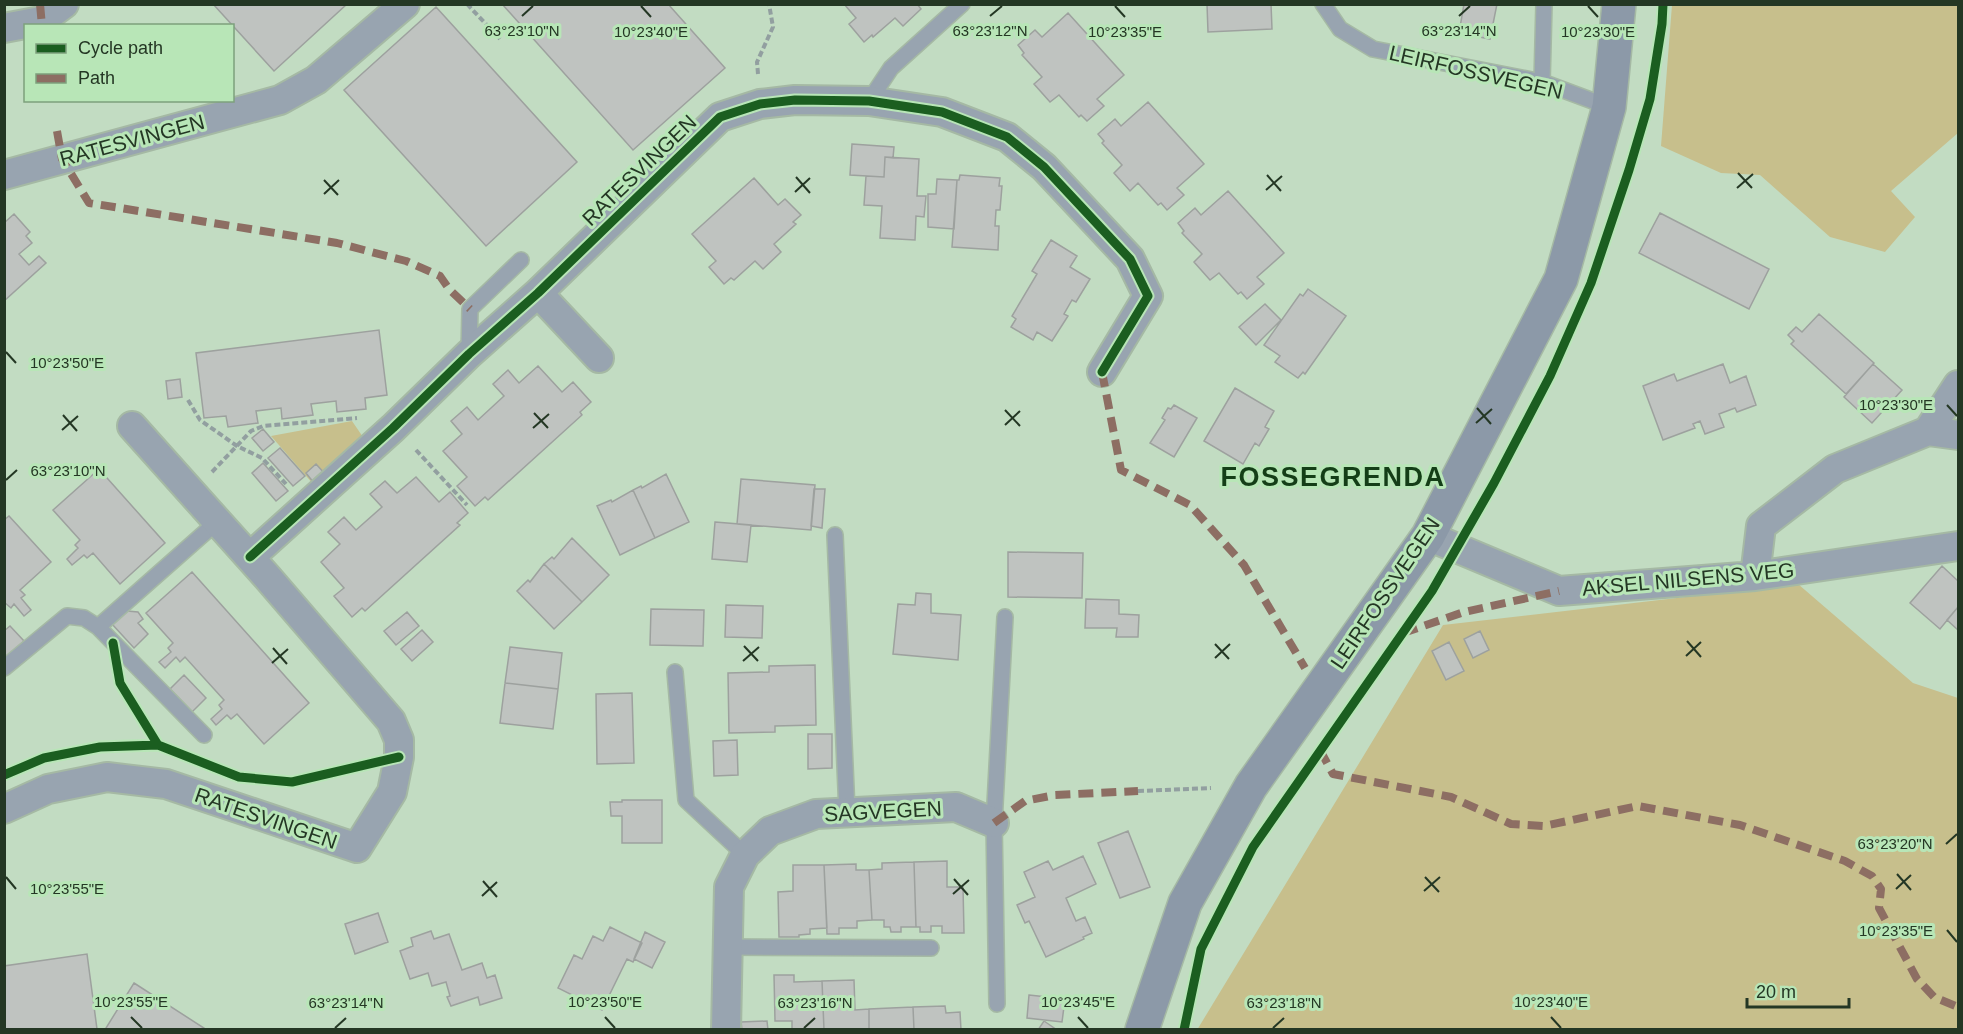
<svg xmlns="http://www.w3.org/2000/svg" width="1963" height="1034" font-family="Arial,sans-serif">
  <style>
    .green { fill: #c7bf8c }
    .building { fill: #bfc3c0; stroke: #9da19e; stroke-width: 1.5 }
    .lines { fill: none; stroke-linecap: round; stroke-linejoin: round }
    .lane-casing { stroke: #a5b9a4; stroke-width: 18 }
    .street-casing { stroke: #a5b9a4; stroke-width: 32 }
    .secondary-casing { stroke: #a5b9a4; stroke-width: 36 }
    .path { stroke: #929fa0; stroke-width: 4; stroke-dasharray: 6 3; stroke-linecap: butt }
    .lane { stroke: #98a4b0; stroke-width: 15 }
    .street { stroke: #98a4b0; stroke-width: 28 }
    .secondary { stroke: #8c99a8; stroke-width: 33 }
    .quiet { stroke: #8d6e63; stroke-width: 8; stroke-dasharray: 15 8; stroke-linecap: butt }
    .cycleway-casing { stroke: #b8e6b7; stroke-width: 13 }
    .cycleway { stroke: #1b5e20; stroke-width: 9 }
    .ticks { fill: none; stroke: #243724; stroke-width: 2 }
    .labels { text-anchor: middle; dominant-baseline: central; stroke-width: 6; stroke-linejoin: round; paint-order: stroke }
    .street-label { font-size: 21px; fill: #243724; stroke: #b8e6b7 }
    .district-label { font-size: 27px; font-weight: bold; letter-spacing: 1.5px; fill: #143e17; stroke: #b8e6b7 }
    .ticks-label { font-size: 15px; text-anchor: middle; fill: #243724; stroke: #b8e6b7; stroke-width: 6; stroke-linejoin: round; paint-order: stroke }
  </style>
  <rect width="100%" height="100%" fill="#c2dcc2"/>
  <path class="green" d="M1672,5h286v128l-67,58 24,26 -30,35 -55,-15 -70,-62 -39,-2 -60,-27z
    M352,421l13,19 -51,45 -43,-49z
    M1798,584l115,99 45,15v331l-761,1 246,-405z"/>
  <path class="building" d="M213,4h134l-73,67z
    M502,4h166l57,64 -92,82z
    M844,4h73l4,5 -18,17 -8,-8 -22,19 -1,-2 -8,7 -15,-18 7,-6z
    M1207,4h64l1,25 -64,3z
    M1464,4h33l-7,35 -31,-6z
    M436,7l141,155 -91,84 -142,-156z
    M1068,13l56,62 -27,24 7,7 -17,15 -6,-6 -2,2 -20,-22 -9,7 -16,-18 8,-7 -20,-22 2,-2 -6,-8 17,-15 7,7z
    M1148,102l56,62 -27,24 7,7 -17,15 -6,-7 -3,2 -20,-22 -8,8 -16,-18 8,-8 -20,-22 2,-2 -6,-7 17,-15 6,7z
    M852,144l42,3 -1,11 -8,-1 -1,20 -34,-2z
    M885,157l34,2 -2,37h9l-2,21 -8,-1 -1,24 -35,-2 2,-32 -18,-1 2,-29 18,1z
    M960,175l40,3 -1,8h3l-2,24h-4l-1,16h4l-1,24 -46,-3 5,-67h2z
    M754,178l24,27 7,-6 16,16 -8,7 3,2 -22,20 7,8 -18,17 -8,-8 -21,19 -3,-2 -7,6 -15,-17 7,-6 -24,-27z
    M937,179l20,1 -3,49 -26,-2v-33h8z
    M1228,191l56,62 -27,24 7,7 -17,15 -6,-7 -3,2 -19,-21 -9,7 -16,-18 8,-8 -20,-21 2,-2 -6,-8 17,-15 6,7z
    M1660,213l109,56 -20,40 -110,-56z
    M14,214l16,18 -4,4 6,7 -13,11 10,11 10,-9 7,7 -42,38v-78z
    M1051,240l26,16 -7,11 20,12 -14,23 -4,-2 -8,14 4,2 -16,25 -15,-9 -4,8 -22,-13 5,-8 -4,-3 25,-42 -5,-3z
    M1308,289l38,27 -41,58 -2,-2 -5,6 -23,-16 5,-6 -16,-11 36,-51 3,2z
    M1265,304l16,16 -25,25 -17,-18z
    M1819,314l55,49 -28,31 -55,-50 3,-3 -6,-6 8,-8 6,5z
    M379,330l8,65 -22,3 1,11 -29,3 -1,-11 -25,3 2,11 -31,4 -1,-11 -25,3 2,12 -30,4 -2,-11 -22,2 -8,-65z
    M1723,364l7,19 16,-7 10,29 -19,7 -2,-4 -16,6 5,13 -19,7 -5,-13 -7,3 2,4 -32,12 -20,-54 31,-12 3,7z
    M1873,364l29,26 -30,33 -28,-26z
    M538,366l24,26 11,-10 18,20 -11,10 2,3 -94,85 -3,-3 -10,9 -18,-20 10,-9 -24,-26 19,-17 -11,-13 16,-14 11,13 26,-24 -11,-12 15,-14 11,13z
    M180,379l2,18 -14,2 -2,-18z
    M1235,388l39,23 -9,16 4,2 -10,17 -4,-3 -12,21 -39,-23z
    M1174,405l23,13 -23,39 -24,-14 15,-23 -3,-2 6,-10 3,1z
    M263,429l11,13 -11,9 -11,-13z
    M280,448l25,28 -12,10 -25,-28z
    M263,463l25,28 -12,10 -24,-28z
    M316,464l9,10 -11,9 -8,-10z
    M99,469l66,74 -45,41 -27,-31 -6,5 -3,-3 -12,10 -5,-6 11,-11 -3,-3 5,-5 -27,-30z
    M666,474l23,48 -34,16 -22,-48 8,-4 1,2z
    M416,477l23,25 11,-10 18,21 -11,10 3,2 -95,86 -3,-3 -10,9 -18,-21 10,-8 -23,-26 19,-18 -12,-12 16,-15 12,13 26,-23 -12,-13 15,-13 12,12z
    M741,479l74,6 -4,45 -74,-6z
    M814,489h11l-3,39 -11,-2z
    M633,490l22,48 -35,17 -23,-49 14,-6 1,2z
    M9,516l42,46 -31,28 5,5 -4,3 10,12 -7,6 -10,-12 -3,4 -7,-6v-82z
    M715,522l36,3 -4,37 -35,-3z
    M572,538l37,37 -27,27 -38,-38 8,-7 2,2z
    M1008,552l75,1 -1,45 -74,-1z
    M544,564l38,38 -28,27 -37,-38 11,-11 2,2z
    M1942,566l16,15v26l-18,22 -30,-26z
    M192,572l117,131 -45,41 -27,-30 -6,5 -4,-4 -11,10 -5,-6 11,-10 -3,-4 5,-5 -39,-43 -5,5 -4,-5 -11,11 -6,-6 12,-10 -3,-4 5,-5 -27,-30z
    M916,593l15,1v19l30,2 -3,45 -65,-6 5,-50 17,1z
    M1086,599l33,1v14l20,1 -1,22h-22l1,-9h-32z
    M726,605l37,1 -1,32 -37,-1z
    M1958,607v23l-11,-10z
    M651,609l53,1 -1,36 -53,-1z
    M127,611l11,1 5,7 -5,4 10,11 -14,14 -22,-24z
    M407,612l12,14 -23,19 -12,-14z
    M10,626l14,15 -20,18v-28z
    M422,630l11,12 -21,19 -11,-12z
    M1480,631l9,19 -16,8 -9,-19z
    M1449,642l15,29 -18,9 -14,-29z
    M510,647l52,6 -4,36 -53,-6z
    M815,665l1,60 -41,1v6l-46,1 -1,-60 41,-1v-6z
    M184,675l22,23 -14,14 -22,-23z
    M505,683l53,6 -5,40 -53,-6z
    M632,693l2,70 -37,1 -1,-70z
    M808,734h24v34l-24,1z
    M737,740l1,35 -24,1 -1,-35z
    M622,800h40v43h-40v-27h-11l-1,-14h12z
    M1128,831l22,56 -30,11 -22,-55z
    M1083,856l13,28 -30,14 10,23 9,-4 7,16 -9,4 1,2 -38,18 -17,-36 -4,2 -8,-18 18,-8 -11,-25 24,-11 5,9z
    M947,861v26h16l1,46h-22v-7h-11v6h-11v-5h-4l-2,-65z
    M914,862l2,65h-15v5h-10l-1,-5h-6v-7h-12l-3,-50 13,-1v-6z
    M856,864v6h13l3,50 -15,1v7h-18v6h-12l-3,-69z
    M793,865h31l3,63 -17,1v5l-11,1v2h-20l-1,-45 15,-1z
    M378,913l10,29 -33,12 -10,-30z
    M610,927l32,16 -9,19 -6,-3 -25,51 -44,-22 16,-33 8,4 11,-23 10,5z
    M431,931l3,8 15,-5 13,36 20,-7 5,15 8,-3 7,23 -22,7 -2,-8 -27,9 -4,-9 3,-1 -4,-14 -14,4 -4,-13 -18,6 -10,-28 13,-5 -2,-8z
    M645,932l20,10 -13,26 -18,-9z
    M87,954l10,75 -93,1v-64z
    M774,975h20v7l28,-1 2,49h-32v-9h-17z
    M854,980l1,30 14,-1v21h-45l-2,-49z
    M134,983l73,47h-98l-3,-2z
    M1029,995l36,4 -3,23 -35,-4z
    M945,1006l1,7 14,-1 1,18h-47l-1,-23z
    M913,1007l1,23h-45v-21z
    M767,1021l1,9h-26l-1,-8z
    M1044,1021l13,9h-19z"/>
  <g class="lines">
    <g class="lane-casing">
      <path id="lane" d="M1323,4l17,25 33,20 169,33 67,25
        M1542,82l2,-78
        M869,101l22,-33 71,-64
        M469,354l1,-45 51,-49
        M835,535l12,277
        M98,627l120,-106
        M4,668l63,-52 17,2 14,9 106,108
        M675,672l11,128 59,55
        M728,947l203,1
        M997,1004l-3,-181 11,-206"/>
    </g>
    <g class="street-casing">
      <path id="street" d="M4,28l37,-7 23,-17
        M4,175l276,-75 36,-20 89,-76
        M538,293l61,65
        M1928,431l30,4
        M1428,536l131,55 196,-15 203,-30
        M250,557l143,-129 76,-74 69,-61 182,-176 40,-13 35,-4 74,1 73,11 65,25 37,30 86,92 18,37 -46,76
        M1755,576l6,-50 74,-57 93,-38 30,-46
        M4,809l44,-20 59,-12 59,7 191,64 35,-56 7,-35v-17l-8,-19 -123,-143 -136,-152
        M726,1030l3,-143 16,-32 25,-24 46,-17 140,-7 38,16"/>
    </g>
    <g class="secondary-casing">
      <path id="secondary" d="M1142,1030l43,-127 66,-117 177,-250 133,-257 48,-172 10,-103"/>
    </g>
    <path class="path" d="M467,4l33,35
      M758,74l-1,-12 16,-35 -4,-23
      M188,400l12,20 37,26 25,12 24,26
      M416,450l51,55
      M212,472l39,-41 12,-5 94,-8
      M1138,791l73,-3"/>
    <use href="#lane" class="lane"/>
    <use href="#street" class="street"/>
    <use href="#secondary" class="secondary"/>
    <path class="quiet" d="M40,4l2,22
      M57,131l5,28 27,44 248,40 69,18 34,15 9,13 21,20
      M1102,372l19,98 69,35 54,60 61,103
      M1403,633l61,-21 95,-21
      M1320,750l13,24 118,23 60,27 33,2 94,-20 102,19 105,36 27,15 9,13 -2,19 38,71 17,18 24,10
      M994,823l31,-22 30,-6 83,-4"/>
    <g class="cycleway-casing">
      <path id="cycleway" d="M250,557l143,-129 76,-74 69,-61 182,-176 40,-13 35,-4 74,1 73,11 65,25 37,30 86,92 18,37 -46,76
        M113,643l7,40 38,62
        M4,775l40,-17 56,-11 58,-2 81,32 53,5 107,-25
        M1184,1030l17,-81 52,-102 179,-256 62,-108 56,-107 41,-93 38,-113 21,-71 12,-75 1,-20"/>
    </g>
    <use href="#cycleway" class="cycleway"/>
  </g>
  <path class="ticks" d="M641,6l10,11M1115,6l10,11M1588,6l10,11M522,16l11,-10M990,16l12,-10M1459,16l11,-10M1738,173l14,15M1267,175l14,16M796,177l14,16M324,180l14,15M1737,188l16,-14M1266,190l16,-14M795,192l15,-14M324,194l15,-14M6,352l10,11M1947,405l10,11M1477,408l14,16M1005,410l15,16M534,413l14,15M63,415l14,16M1476,423l16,-14M1005,425l15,-14M533,428l16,-14M62,430l16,-14M6,480l11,-10M1687,641l14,16M1215,644l14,15M744,646l14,15M273,648l14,16M1686,656l15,-14M1215,658l15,-14M743,661l16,-14M272,663l16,-14M1946,844l11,-10M1897,874l14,16M6,877l10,12M1425,877l14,15M954,879l14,16M483,881l14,16M1896,889l15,-14M1424,891l16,-14M953,894l16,-14M482,896l15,-14M1947,930l10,12M131,1017l11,11M605,1017l10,11M1078,1017l10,11M1551,1017l10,11M335,1028l11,-10M804,1028l11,-10M1273,1028l11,-10"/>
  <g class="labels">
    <g class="street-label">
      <text transform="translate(1476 72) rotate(13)">LEIRFOSSVEGEN</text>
      <text transform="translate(132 140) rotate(-15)">RATESVINGEN</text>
      <text transform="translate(639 170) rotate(-44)">RATESVINGEN</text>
      <text transform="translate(1688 579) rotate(-5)">AKSEL NILSENS VEG</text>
      <text transform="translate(1385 593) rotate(-56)">LEIRFOSSVEGEN</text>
      <text transform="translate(883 811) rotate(-3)">SAGVEGEN</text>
      <text transform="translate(266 818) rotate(19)">RATESVINGEN</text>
    </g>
    <g class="district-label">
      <text x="1333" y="477">FOSSEGRENDA</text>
    </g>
  </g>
  <g class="ticks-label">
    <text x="522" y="36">63°23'10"N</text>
    <text x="990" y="36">63°23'12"N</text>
    <text x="1459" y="36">63°23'14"N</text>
    <text x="651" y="37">10°23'40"E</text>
    <text x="1125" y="37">10°23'35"E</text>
    <text x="1598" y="37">10°23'30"E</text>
    <text x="67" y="368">10°23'50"E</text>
    <text x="1896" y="410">10°23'30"E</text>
    <text x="68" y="476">63°23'10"N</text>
    <text x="1895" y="849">63°23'20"N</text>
    <text x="67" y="894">10°23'55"E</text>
    <text x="1896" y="936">10°23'35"E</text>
    <text x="131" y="1007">10°23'55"E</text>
    <text x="605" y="1007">10°23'50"E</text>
    <text x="1078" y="1007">10°23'45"E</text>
    <text x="1551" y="1007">10°23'40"E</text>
    <text x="346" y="1008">63°23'14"N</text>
    <text x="815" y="1008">63°23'16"N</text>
    <text x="1284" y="1008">63°23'18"N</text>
  </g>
  <rect width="1963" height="1034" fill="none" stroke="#243724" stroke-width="12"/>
  <rect x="24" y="24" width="210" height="78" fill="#b8e6b7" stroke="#7da07c" stroke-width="1.5"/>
  <rect x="36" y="44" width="30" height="9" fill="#1b5e20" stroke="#7da07c" stroke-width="1.5"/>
  <text x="78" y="54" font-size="18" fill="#243724">Cycle path</text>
  <rect x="36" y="74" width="30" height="9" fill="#8d6e63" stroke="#7da07c" stroke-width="1.5"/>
  <text x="78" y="84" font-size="18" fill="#243724">Path</text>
  <path d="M1747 998v9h102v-9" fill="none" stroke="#243724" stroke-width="3"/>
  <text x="1756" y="998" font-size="18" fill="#243724" stroke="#b8e6b7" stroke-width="4.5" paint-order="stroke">20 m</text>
</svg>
